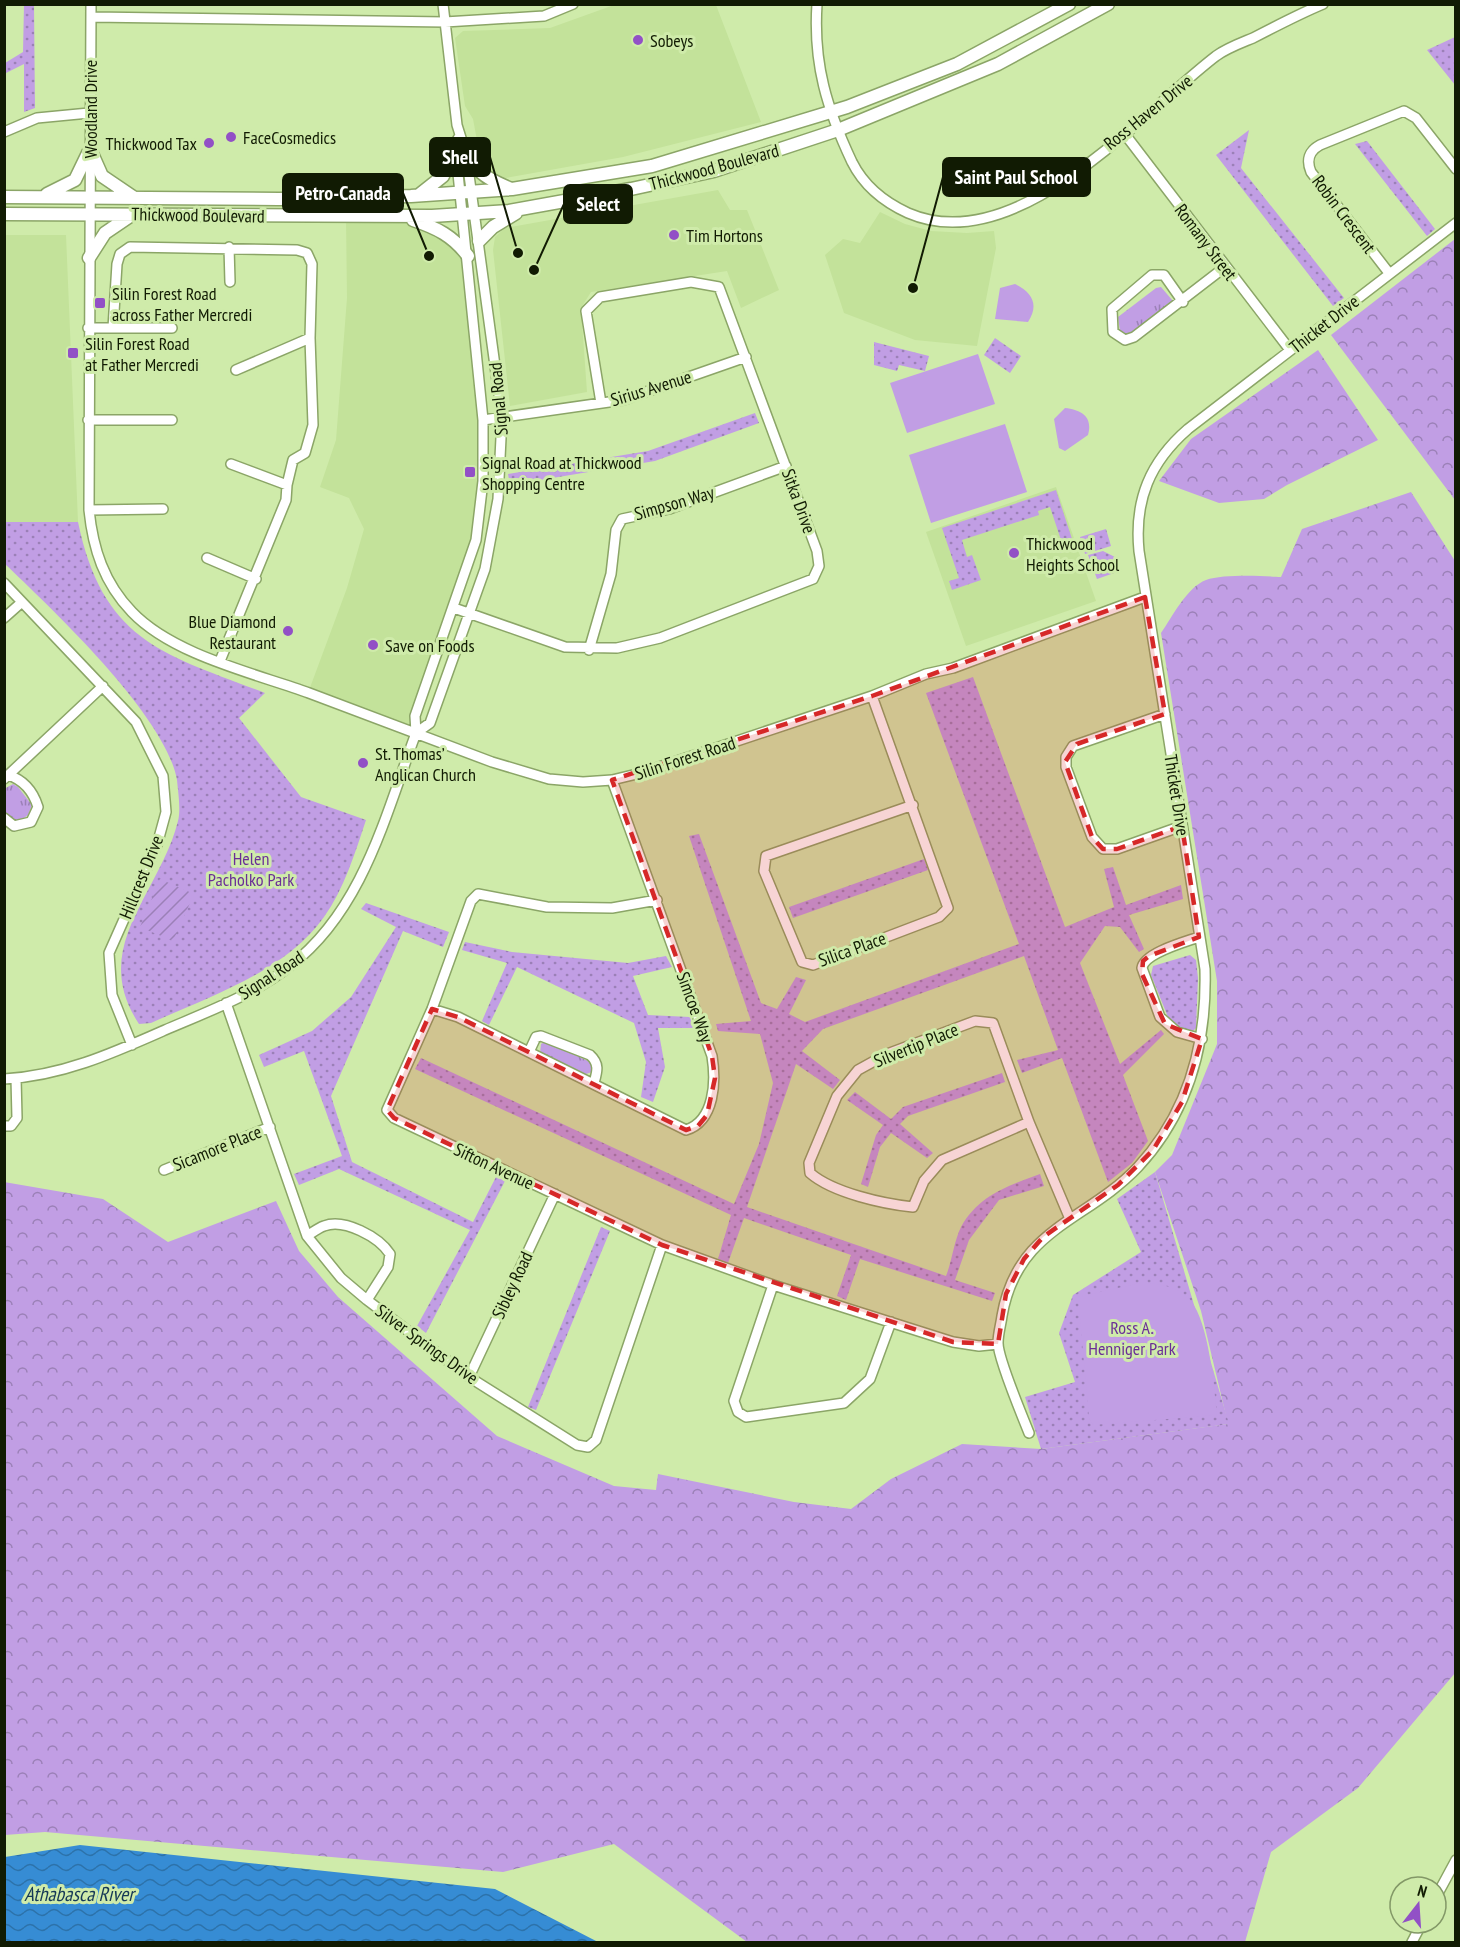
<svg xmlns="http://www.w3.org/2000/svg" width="1460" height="1947" font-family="'PT Sans Narrow',sans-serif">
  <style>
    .built { fill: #c3e29a }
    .grass { fill: url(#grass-tufts) }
    .forest { fill: url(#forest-crowns) }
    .park { fill: url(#park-dots) }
    .garden { fill: url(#garden-furrows) }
    .pitch { fill: #c19ee4 }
    .water { fill: url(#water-waves) }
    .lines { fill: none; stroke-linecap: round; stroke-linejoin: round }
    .minor-casing { stroke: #8ba567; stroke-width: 12 }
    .major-casing { stroke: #8ba567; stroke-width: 15 }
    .minor { stroke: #fff; stroke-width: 9 }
    .major { stroke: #fff; stroke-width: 12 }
    .marked { fill: #d62828; fill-opacity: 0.2; stroke: #d62828; stroke-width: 4.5; stroke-dasharray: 12 8; stroke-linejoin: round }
    .poi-dot { fill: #9250c6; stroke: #cfebaa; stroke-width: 2 }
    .labels { text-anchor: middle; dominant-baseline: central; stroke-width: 6; stroke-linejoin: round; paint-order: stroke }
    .poi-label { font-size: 18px; fill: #111b03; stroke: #cfebaa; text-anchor: start }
    .street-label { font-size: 18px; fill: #111b03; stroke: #cfebaa }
    .park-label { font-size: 18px; fill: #6a2e96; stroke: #cfebaa }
    .water-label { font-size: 20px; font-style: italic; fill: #153856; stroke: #cfebaa }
    .leader { fill: none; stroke: #111b03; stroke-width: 2 }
    .callout-dot { fill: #111b03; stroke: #cfebaa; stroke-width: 2 }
    .callout { fill: #111b03; stroke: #111b03; stroke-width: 2 }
    .callout-label { font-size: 20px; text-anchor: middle; font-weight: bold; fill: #fff }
  </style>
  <defs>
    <pattern id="grass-tufts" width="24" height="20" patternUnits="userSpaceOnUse" patternTransform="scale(1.5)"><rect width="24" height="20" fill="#c19ee4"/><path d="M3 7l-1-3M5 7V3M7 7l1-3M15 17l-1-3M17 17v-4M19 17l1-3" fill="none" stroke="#9b80b7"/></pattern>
    <pattern id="forest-crowns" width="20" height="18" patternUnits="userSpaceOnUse" patternTransform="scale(1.5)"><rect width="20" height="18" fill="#c19ee4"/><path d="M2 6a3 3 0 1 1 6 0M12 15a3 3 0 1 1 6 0" fill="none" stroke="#9b80b7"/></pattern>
    <pattern id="park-dots" width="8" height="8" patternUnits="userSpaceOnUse" patternTransform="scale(1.5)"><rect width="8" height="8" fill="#c19ee4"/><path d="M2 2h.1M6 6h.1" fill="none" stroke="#9b80b7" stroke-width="1.8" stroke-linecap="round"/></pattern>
    <pattern id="garden-furrows" width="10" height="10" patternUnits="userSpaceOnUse" patternTransform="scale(1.5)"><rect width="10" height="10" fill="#c19ee4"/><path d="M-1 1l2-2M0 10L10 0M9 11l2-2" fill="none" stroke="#9b80b7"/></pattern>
    <pattern id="water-waves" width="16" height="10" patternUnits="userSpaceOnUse" patternTransform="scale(1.5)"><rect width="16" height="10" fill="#368cd4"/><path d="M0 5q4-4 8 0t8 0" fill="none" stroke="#2c72aa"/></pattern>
  </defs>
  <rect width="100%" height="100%" fill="#cfebaa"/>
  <path class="built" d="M614,5h102l45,117 -138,35 -123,22 -18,-12 -9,-48 -8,-13 -10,-68 8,-7 87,-3z
    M718,190l12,20h17l32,80 -38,18 -14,-37 -136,21 -10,16 6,84 -77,14 -17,-156 2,-13 10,-9z
    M880,212l25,12 26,7 36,2 27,-2 2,17 -19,98 -62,-6 -71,-27 -19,-58 18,-16 17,4z
    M404,216l33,11 31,29 15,164 -7,120 -61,176 1,17 -108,-40 39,-105 17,-59 -15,-31 -29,-11 16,-47 11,-142 -1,-81z
    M4,235h62l12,287 -73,1z
    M1056,487l40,114 -130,45 -40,-114z"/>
  <path class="grass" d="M1161,287l12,14 -3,6 -39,29h-7l-4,-5 -2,-14 38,-29z
    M13,784l5,3 14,18 -4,10 -8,6 -8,-1 -7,-8 -1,-23z
    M546,1041l46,22v9l-6,2 -46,-21 1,-9z"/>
  <path class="forest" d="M1455,239v261l-124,-165z
    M1318,350l60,90 -91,45 -23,14 -45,4 -60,-22 32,-42z
    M1411,492l44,69v1112l-97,115 -87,64 -26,90h-498l-133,-98 -111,28 -458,-40 -40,3 -1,-653 99,17 65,43 108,-41 23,50 39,46 159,139 117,50 42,4 2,-16 136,28 57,7 40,-30 71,-35 79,5 187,-25 -27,-113 -46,-139 17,-17 45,-111v-63l-56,-348c11,-16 26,-46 45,-53 17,-6 57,-4 75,-3l21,-48z"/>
  <path class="park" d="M24,5h10l1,103 -11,4v-48l-20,10 1,-11 18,-11z
    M1455,37v48l-28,-35z
    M1249,130l-8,38 103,130 -11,8 -117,-151z
    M1367,141l68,88 -8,7 -72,-92z
    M995,338l26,18 -11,17 -26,-18z
    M874,342l55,14 -4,15 -26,-6 -2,6 -23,-6z
    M755,413l4,10 -104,38 -145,24 -2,-11 140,-23z
    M1056,490l19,58 -15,5 -2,-8 4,-2 -12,-36 -12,4 1,4 -77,25 5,17 5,-2 9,25 -29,10 -3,-9 10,-3 -17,-50z
    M4,522h74c25,120 86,132 187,171l-26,25 62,79 65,23c-11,33 -22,69 -42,97 -39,55 -114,79 -173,106l-12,1c-51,-77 21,-130 39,-203 3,-11 0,-30 -1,-41 -11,-64 -124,-170 -172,-216z
    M1106,529l5,17 -26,8 -5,-17z
    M1103,551l12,6 5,14 -23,8 -9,-24z
    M973,677l92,250 49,-20 -10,-38 9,-2 13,38 55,-20 2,14 -54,16 15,34 -5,3 -19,-25 -15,-1 -25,37 40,101 41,-34 3,4 -41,41 25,66 -16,22 -24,19 -46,-124 -40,15 -5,-13 41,-10 -34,-94 -201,73 -21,22 38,29 -7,9 -37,-25 -49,143 199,69c6,-15 8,-35 15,-49 18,-32 47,-41 79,-53l4,12 -45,14 -30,40 -14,40 40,13 -3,8 -132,-42 -14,41 -9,-4 14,-41 -107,-37 -16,45 -10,-4 13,-44 -316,-146 6,-11 313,146 25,-60 14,-61 -13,-49 -42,-3 -2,-7 35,-3 -62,-185 10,-2 62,169 16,6 19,-32 10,3 -17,34 16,8 214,-78 -93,-251z
    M924,859l4,11 -135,48 -4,-11z
    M366,903l83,29 -6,15 -40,-16 -72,165 21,66 121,60 23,-45 9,4 -79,152 -9,-7 53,-96 -131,-61 -40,16 -5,-11 48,-18 -38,-105 -40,16 -5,-12 53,-24 39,-34 45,-70 -35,-18z
    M465,942l47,10 116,11 38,-7 6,11 -39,9 15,39 42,2 3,11h-35l7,39 -12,35 -12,-5 5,-35 -12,-39 -117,-56 -28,58 -7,-4 25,-58 -45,-13z
    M1190,955l6,5 2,18 -2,50 -5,5 -21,-11 -19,-47 2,-9z
    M1002,1073l3,9 -97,34 -8,8 33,29 -6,5 -36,-25 -11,14 -12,40 -7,-3 15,-49 7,-10 -36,-25 8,-8 36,27 12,-12z
    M1155,1172l74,252 -188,25 -16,-52 50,-15 -16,-49 14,-38 68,-43 -24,-53z
    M601,1227l9,4 -74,179 -8,-3z"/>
  <path class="garden" d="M160,879l34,15 -21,47 -33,-14z"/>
  <path class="pitch" d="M1015,284c18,9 24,21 13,38l-33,-3 5,-31z
    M978,354l17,50 -88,29 -17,-50z
    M1065,408c17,2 28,9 23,27l-23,16 -6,-3 -5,-29z
    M1005,424l22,68 -96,31 -22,-68z
    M1140,1283c18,0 39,3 51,18 18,23 23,85 26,114l-124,10 -4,-7 -11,-121z"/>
  <path class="water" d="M80,1845l415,44 103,53h-593v-85z"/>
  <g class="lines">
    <g class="minor-casing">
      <path id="minor" d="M91,4l-2,506c4,39 15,73 43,102 41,43 122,61 177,81 61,23 122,46 183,69l57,17 34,3 29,-2 29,-7 231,-77 54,-22 27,-6 192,-71
        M443,4l14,121 5,16
        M817,4c-4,60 10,105 35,158 12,24 32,40 56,51 108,47 231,-98 308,-157 11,-8 25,-13 37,-18 23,-12 46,-24 70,-34
        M91,17l354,5 99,-6 29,-12
        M4,132l33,-14 52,-5
        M1124,133l166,217
        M229,247l1,35
        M1389,273l-78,-101c-5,-12 -2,-21 9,-27l84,-34 12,7 40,51
        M1183,302l-19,-27h-12l-40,34 1,23 12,8 9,-3 91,-70
        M88,328h84
        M113,328l4,-64 3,-10 10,-7 167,3 10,3 5,11 -2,74 3,87 -8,28 -12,7 -6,25 -1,15 -66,161
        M236,370l74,-32
        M88,420h84
        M483,420l140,-20 123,-43
        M231,464l56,21
        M89,510l74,-1
        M207,558l49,21
        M4,583l132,139 27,54 3,36 -9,33 -48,108 3,42 20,50
        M454,608l111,39 52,1 43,-10 153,-59 6,-13 -2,-15 -98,-264 -28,-5 -91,15 -14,14 15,92
        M4,618l18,-16
        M589,650l22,-76 5,-44 6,-11 47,-10 117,-43
        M872,696l76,212 -9,9 -126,48 -11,-3 -38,-91 2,-15 147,-51
        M1165,714l-92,32 -7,11v10l26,70 11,12h14l65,-23
        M416,733l14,-10 55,-154 13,-70 4,-82 -36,-264
        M4,779l99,-93
        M4,818l10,8 17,-4 7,-15c-5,-16 -14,-27 -30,-32
        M657,900l-45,8 -65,-1 -69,-13 -7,7 -39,108 -45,101 7,8 268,127 111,40 180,57 26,4 19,-2
        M1199,937c-14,5 -55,16 -57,31l18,49 17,15 25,7
        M226,1003l81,233 34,42 26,22 102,77 108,68 11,2 8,-7 66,-195
        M432,1009l26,8 228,113c29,-9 30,-49 26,-74l-100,-276
        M529,1052l7,-15 5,-1 49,19c10,9 7,17 4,28
        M4,1079c58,-3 109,-26 161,-49 42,-18 88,-35 125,-64 73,-56 95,-150 126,-233l-1,-17 61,-176 7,-59v-61l-28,-276 4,-7
        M1029,1122l-87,38 -18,21 -11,26c-29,-3 -80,-14 -103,-34l-1,-10 28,-67 21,-26 29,-16 88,-33 18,2 36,99 41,97
        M4,1126h7l6,-8 -1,-40
        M164,1170l106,-43
        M307,1236c5,-3 11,-8 17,-10 20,-8 55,11 66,28l-2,13 -21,33
        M773,1285l-39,116 4,11 8,5 98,-14 26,-24 21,-57
        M469,1377l86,-183
        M1029,1433c-7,-18 -31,-74 -31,-90 0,-9 3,-19 4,-27 15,-88 84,-94 136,-149 51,-55 69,-125 67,-198l-66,-418c-5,-51 11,-89 49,-122l268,-206
        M1436,1897l20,-37
        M1412,1942l10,-19"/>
    </g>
    <g class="major-casing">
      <path id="major" d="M464,144c13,29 17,32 47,45
        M90,149l12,27 31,21
        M47,194l28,-14 15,-31
        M419,195l24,-19 12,-32
        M4,197l275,2 132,-3 101,-7 140,-23 195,-59 110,-43 112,-60
        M4,214l428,2 77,-5 122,-22 83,-18 124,-41 160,-66 110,-60
        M413,220c24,8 40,16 55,36
        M479,241l14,-14 23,-14
        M89,258l16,-25 28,-19"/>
    </g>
    <use href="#minor" class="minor"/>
    <use href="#major" class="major"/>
  </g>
  <path class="marked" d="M1145,597l20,117 -88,30 -12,18 27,75 11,12h14l65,-23 17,111 -50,19 -6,5 -1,13 23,50 37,15 -20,63 -29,48 -35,35 -75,52 -19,22 -18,35 -8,50 -45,-2 -291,-97 -268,-127 -7,-8 45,-101 26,8 228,113 12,-4 9,-11 8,-37 -3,-22 -100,-276 260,-84z"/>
  <g class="poi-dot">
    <circle cx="638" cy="40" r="6"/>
    <circle cx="231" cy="137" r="6"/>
    <circle cx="209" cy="143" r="6"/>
    <circle cx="674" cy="235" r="6"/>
    <rect x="94" y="297" width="12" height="12" rx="3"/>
    <rect x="67" y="347" width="12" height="12" rx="3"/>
    <rect x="464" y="466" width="12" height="12" rx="3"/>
    <circle cx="1014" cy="553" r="6"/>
    <circle cx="288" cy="631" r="6"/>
    <circle cx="373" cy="645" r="6"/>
    <circle cx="363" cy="763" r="6"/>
  </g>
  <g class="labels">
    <g class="poi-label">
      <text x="650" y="40">Sobeys</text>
      <text x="243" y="137">FaceCosmedics</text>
      <text x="197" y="143" text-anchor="end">Thickwood Tax</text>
      <text x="686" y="235">Tim Hortons</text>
      <text x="112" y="293">Silin Forest Road<tspan x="112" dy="21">across Father Mercredi</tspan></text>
      <text x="85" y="343">Silin Forest Road<tspan x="85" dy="21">at Father Mercredi</tspan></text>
      <text x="482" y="462">Signal Road at Thickwood<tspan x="482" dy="21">Shopping Centre</tspan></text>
      <text x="1026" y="543">Thickwood<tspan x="1026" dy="21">Heights School</tspan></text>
      <text x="276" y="621" text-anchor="end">Blue Diamond<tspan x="276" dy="21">Restaurant</tspan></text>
      <text x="385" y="645">Save on Foods</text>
      <text x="375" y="753">St. Thomas’<tspan x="375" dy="21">Anglican Church</tspan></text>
    </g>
    <g class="street-label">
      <text transform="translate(90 109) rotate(-90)">Woodland Drive</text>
      <text transform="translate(1148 112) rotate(-39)">Ross Haven Drive</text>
      <text transform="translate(714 167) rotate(-15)">Thickwood Boulevard</text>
      <text transform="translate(1344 214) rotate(53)">Robin Crescent</text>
      <text transform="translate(198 215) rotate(1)">Thickwood Boulevard</text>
      <text transform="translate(1206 242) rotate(53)">Romany Street</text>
      <text transform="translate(1324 324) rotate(-38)">Thicket Drive</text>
      <text transform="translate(651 388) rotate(-17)">Sirius Avenue</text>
      <text transform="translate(498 399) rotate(-95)">Signal Road</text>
      <text transform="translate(799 501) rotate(70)">Sitka Drive</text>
      <text transform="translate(674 503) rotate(-16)">Simpson Way</text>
      <text transform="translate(685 758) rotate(-18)">Silin Forest Road</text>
      <text transform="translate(1177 795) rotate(81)">Thicket Drive</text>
      <text transform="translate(141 877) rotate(-68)">Hillcrest Drive</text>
      <text transform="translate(852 949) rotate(-20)">Silica Place</text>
      <text transform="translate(271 975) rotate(-33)">Signal Road</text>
      <text transform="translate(695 1007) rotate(70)">Simcoe Way</text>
      <text transform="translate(916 1045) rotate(-22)">Silvertip Place</text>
      <text transform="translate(217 1148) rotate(-22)">Sicamore Place</text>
      <text transform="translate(494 1166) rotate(25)">Sifton Avenue</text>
      <text transform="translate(512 1285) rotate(-65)">Sibley Road</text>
      <text transform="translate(427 1344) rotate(36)">Silver Springs Drive</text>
    </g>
    <g class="park-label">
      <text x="251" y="858">Helen<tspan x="251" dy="21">Pacholko Park</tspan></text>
      <text x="1132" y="1327">Ross A.<tspan x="1132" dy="21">Henniger Park</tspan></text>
    </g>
    <g class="water-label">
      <text x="79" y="1894">Athabasca River</text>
    </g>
  </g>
  <path class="leader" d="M518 253L490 157M913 288L943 177M429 256L403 193M534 270L564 204"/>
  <g class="callout-dot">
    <circle cx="518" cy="253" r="6"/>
    <circle cx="913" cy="288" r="6"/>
    <circle cx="429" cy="256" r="6"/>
    <circle cx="534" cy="270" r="6"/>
  </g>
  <g class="callout">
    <rect x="430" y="138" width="60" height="38" rx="6"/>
    <rect x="943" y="158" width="147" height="38" rx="6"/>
    <rect x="283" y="174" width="120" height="38" rx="6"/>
    <rect x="564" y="185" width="68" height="38" rx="6"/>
  </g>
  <g class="callout-label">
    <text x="460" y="164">Shell</text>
    <text x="1016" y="184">Saint Paul School</text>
    <text x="343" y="200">Petro-Canada</text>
    <text x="598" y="211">Select</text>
  </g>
  <rect width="1460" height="1947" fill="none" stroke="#111b03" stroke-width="12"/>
  <g transform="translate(1418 1905) rotate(17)"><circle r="28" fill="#cfebaa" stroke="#839867" stroke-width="1.5"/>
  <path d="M0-4.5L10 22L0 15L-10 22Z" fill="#9250c6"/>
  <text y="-9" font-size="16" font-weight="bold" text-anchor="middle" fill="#111b03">N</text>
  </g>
</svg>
